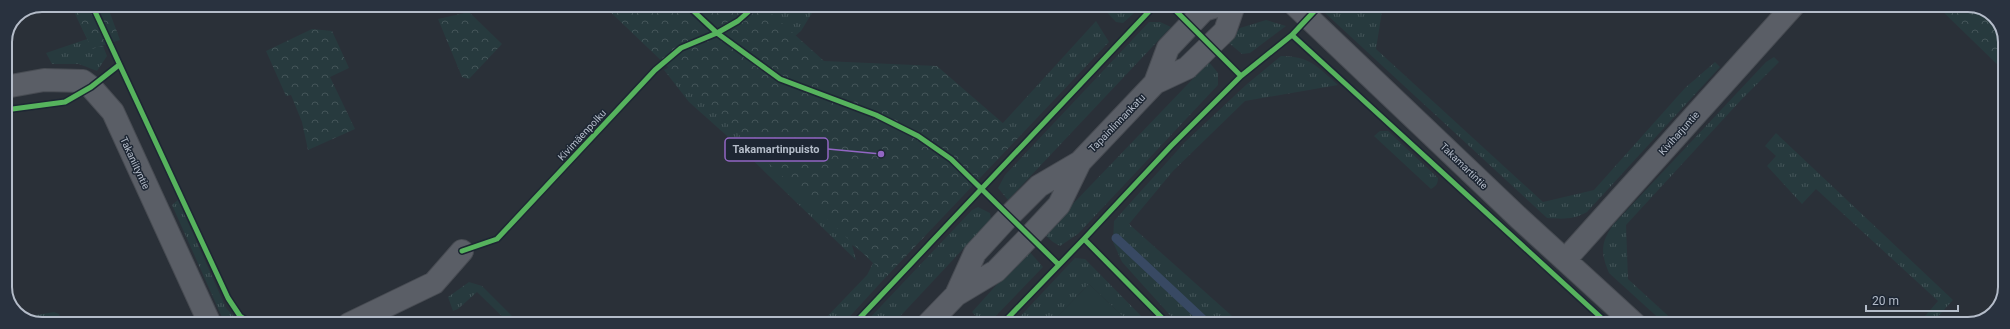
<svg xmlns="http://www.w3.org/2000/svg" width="2010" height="329" font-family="Roboto,sans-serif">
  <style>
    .grass { fill: url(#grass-tufts) }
    .park { fill: url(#park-crowns) }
    .garden { fill: #273a3e }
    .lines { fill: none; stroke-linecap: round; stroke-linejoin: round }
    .stream { stroke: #384963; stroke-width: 9 }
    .minor-casing { stroke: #484c53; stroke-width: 24 }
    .minor { stroke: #5a5e66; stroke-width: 22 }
    .cycleway-casing { stroke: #1d2633; stroke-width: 8 }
    .cycleway { stroke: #56b35d; stroke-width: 5 }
    .labels { text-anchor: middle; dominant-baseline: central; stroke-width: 3; stroke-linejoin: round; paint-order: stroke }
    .street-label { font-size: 10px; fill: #b4bcc9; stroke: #1d2633 }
    .rim { fill: none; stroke: #b4bcc9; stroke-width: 2 }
    .leader { fill: none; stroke: #9266c3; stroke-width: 1.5 }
    .callout-dot { fill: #9266c3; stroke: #1d2633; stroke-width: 1.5 }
    .callout { fill: #1d2633; stroke: #9266c3; stroke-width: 1.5 }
    .callout-label { font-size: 11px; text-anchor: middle; font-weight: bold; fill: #b4bcc9 }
  </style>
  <defs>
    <pattern id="grass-tufts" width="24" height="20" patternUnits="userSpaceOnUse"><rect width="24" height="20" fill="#273a3e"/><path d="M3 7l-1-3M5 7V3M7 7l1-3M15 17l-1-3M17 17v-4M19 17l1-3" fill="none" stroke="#445559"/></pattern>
    <pattern id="park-crowns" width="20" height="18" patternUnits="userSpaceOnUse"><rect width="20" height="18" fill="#273a3e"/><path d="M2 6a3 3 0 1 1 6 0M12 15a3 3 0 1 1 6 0" fill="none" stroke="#445559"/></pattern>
  </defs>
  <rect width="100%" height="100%" fill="#2a3038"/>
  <path class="grass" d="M71,5l32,41 4,10 -10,15 -18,-7h-27l-6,-11 41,-14z
    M767,5h36l9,8 -11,18 -18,15 -37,-19z
    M1100,5h43l-20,18 -7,-1z
    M1329,5h54l-7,44 167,153 51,-12 91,-102 30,-26 5,5 -133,145c-14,8 -25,7 -40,6l-223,-206z
    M1266,20l20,6 -36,27 -8,1 -13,-11 11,-15z
    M1096,21l13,21 -90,95 -17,-13z
    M1149,22h11l11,5 -163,173 -10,-12 7,-13z
    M687,56l208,211 -52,57h-23l47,-49 6,-12 -10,-10 -11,-8 4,15 -120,-116 -47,-42 -25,-32z
    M1281,56c29,0 37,11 57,29l-93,16 -72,70 -44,53 112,100h-63l-56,-62 -9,-20 1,-21 71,-79 62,-58z
    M1774,57l5,5 -38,38 -115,125 2,54 49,45h-12l-56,-51c-8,-19 -9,-30 4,-48l153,-163z
    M1209,62l9,11v12l-140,149 -18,12 -7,-4 -9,-8z
    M1380,131h8l50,47c0,6 -2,8 -7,11l-57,-53z
    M1776,133l177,167 -22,24h-13l20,-23 -122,-112 -14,15 -35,-38 9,-10 -11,-10z
    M178,200l48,108 15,16h-16l-53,-119z
    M978,207l12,6 1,6 -98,105h-29l108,-114z
    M1028,250l15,17 -55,57h-5l-11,-12z
    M1075,258l10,1 64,65h-18l-42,-40 -39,40h-37z
    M469,282l13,4 38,38h-10l-33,-32 -19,17 -5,2 -5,-14z
    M54,312l5,2 1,3 -4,7 -14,-3 -8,1 -9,-5z"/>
  <path class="park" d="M71,5h36l13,35 -28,9z
    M603,5h159l62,56 113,5 82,71 -132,139z
    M1936,5c29,0 60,-3 69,33 2,10 0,24 0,34z
    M469,12l33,32 -33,35 -7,-2 -24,-58z
    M312,29l20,2 17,37 -19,9 25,52 -47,21 -6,-28 -11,-27 -5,1 -20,-45z"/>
  <path class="garden" d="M1089,284l42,40h-81z"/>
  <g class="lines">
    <path class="stream" d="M1116,238l92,86"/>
    <g class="minor-casing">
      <path id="minor" d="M1295,5l225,214 115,105
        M1155,83l13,-35 36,-38 16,-5
        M5,87l39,-7 39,1 8,6 22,25 97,212
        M1565,260l229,-255
        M956,295l19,-42 34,-37 30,-30 41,-24 75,-79 32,-15 38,-37 9,-26
        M349,324l85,-41 28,-32
        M928,324l28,-29 40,-24 34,-35 29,-31 21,-43"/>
    </g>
    <use href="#minor" class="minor"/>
    <g class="cycleway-casing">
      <path id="cycleway" d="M92,5l136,293 12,18 12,8
        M687,5l30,28 63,46 96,36 42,21 33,23 107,105
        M1170,5l71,71
        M1292,35l316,289
        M5,110l60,-8 26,-15 28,-22
        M1084,239l84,85
        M462,251l35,-12 158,-169 26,-22 36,-15 21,-12 18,-16
        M854,324l301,-319
        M1002,324l82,-85 87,-93 70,-70 51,-41 28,-30"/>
    </g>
    <use href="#cycleway" class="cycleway"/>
  </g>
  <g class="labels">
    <g class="street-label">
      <text transform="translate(1117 123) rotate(-46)">Tapainlinnankatu</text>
      <text transform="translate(1679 133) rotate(-48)">Kiviharjuntie</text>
      <text transform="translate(582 135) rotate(-47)">Kivimäenpolku</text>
      <text transform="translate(135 163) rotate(65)">Takaniityntie</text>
      <text transform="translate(1464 166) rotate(44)">Takamartintie</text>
    </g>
  </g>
  <path d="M0 0H2010V329H0ZM42 12H1968A30 30 0 0 1 1998 42V287A30 30 0 0 1 1968 317H42A30 30 0 0 1 12 287V42A30 30 0 0 1 42 12Z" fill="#29323f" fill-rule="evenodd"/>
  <path class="rim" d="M42 12H1968A30 30 0 0 1 1998 42V287A30 30 0 0 1 1968 317H42A30 30 0 0 1 12 287V42A30 30 0 0 1 42 12Z"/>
  <path class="leader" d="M881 154L828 149"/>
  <circle class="callout-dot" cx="881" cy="154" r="4"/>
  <rect class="callout" x="725" y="138" width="103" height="23" rx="4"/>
  <g class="callout-label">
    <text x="776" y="153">Takamartinpuisto</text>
  </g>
  <path d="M1866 305v6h92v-6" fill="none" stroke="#b4bcc9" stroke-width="2"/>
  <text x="1872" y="305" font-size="12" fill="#b4bcc9" stroke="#1d2633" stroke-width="3" paint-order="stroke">20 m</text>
</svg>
